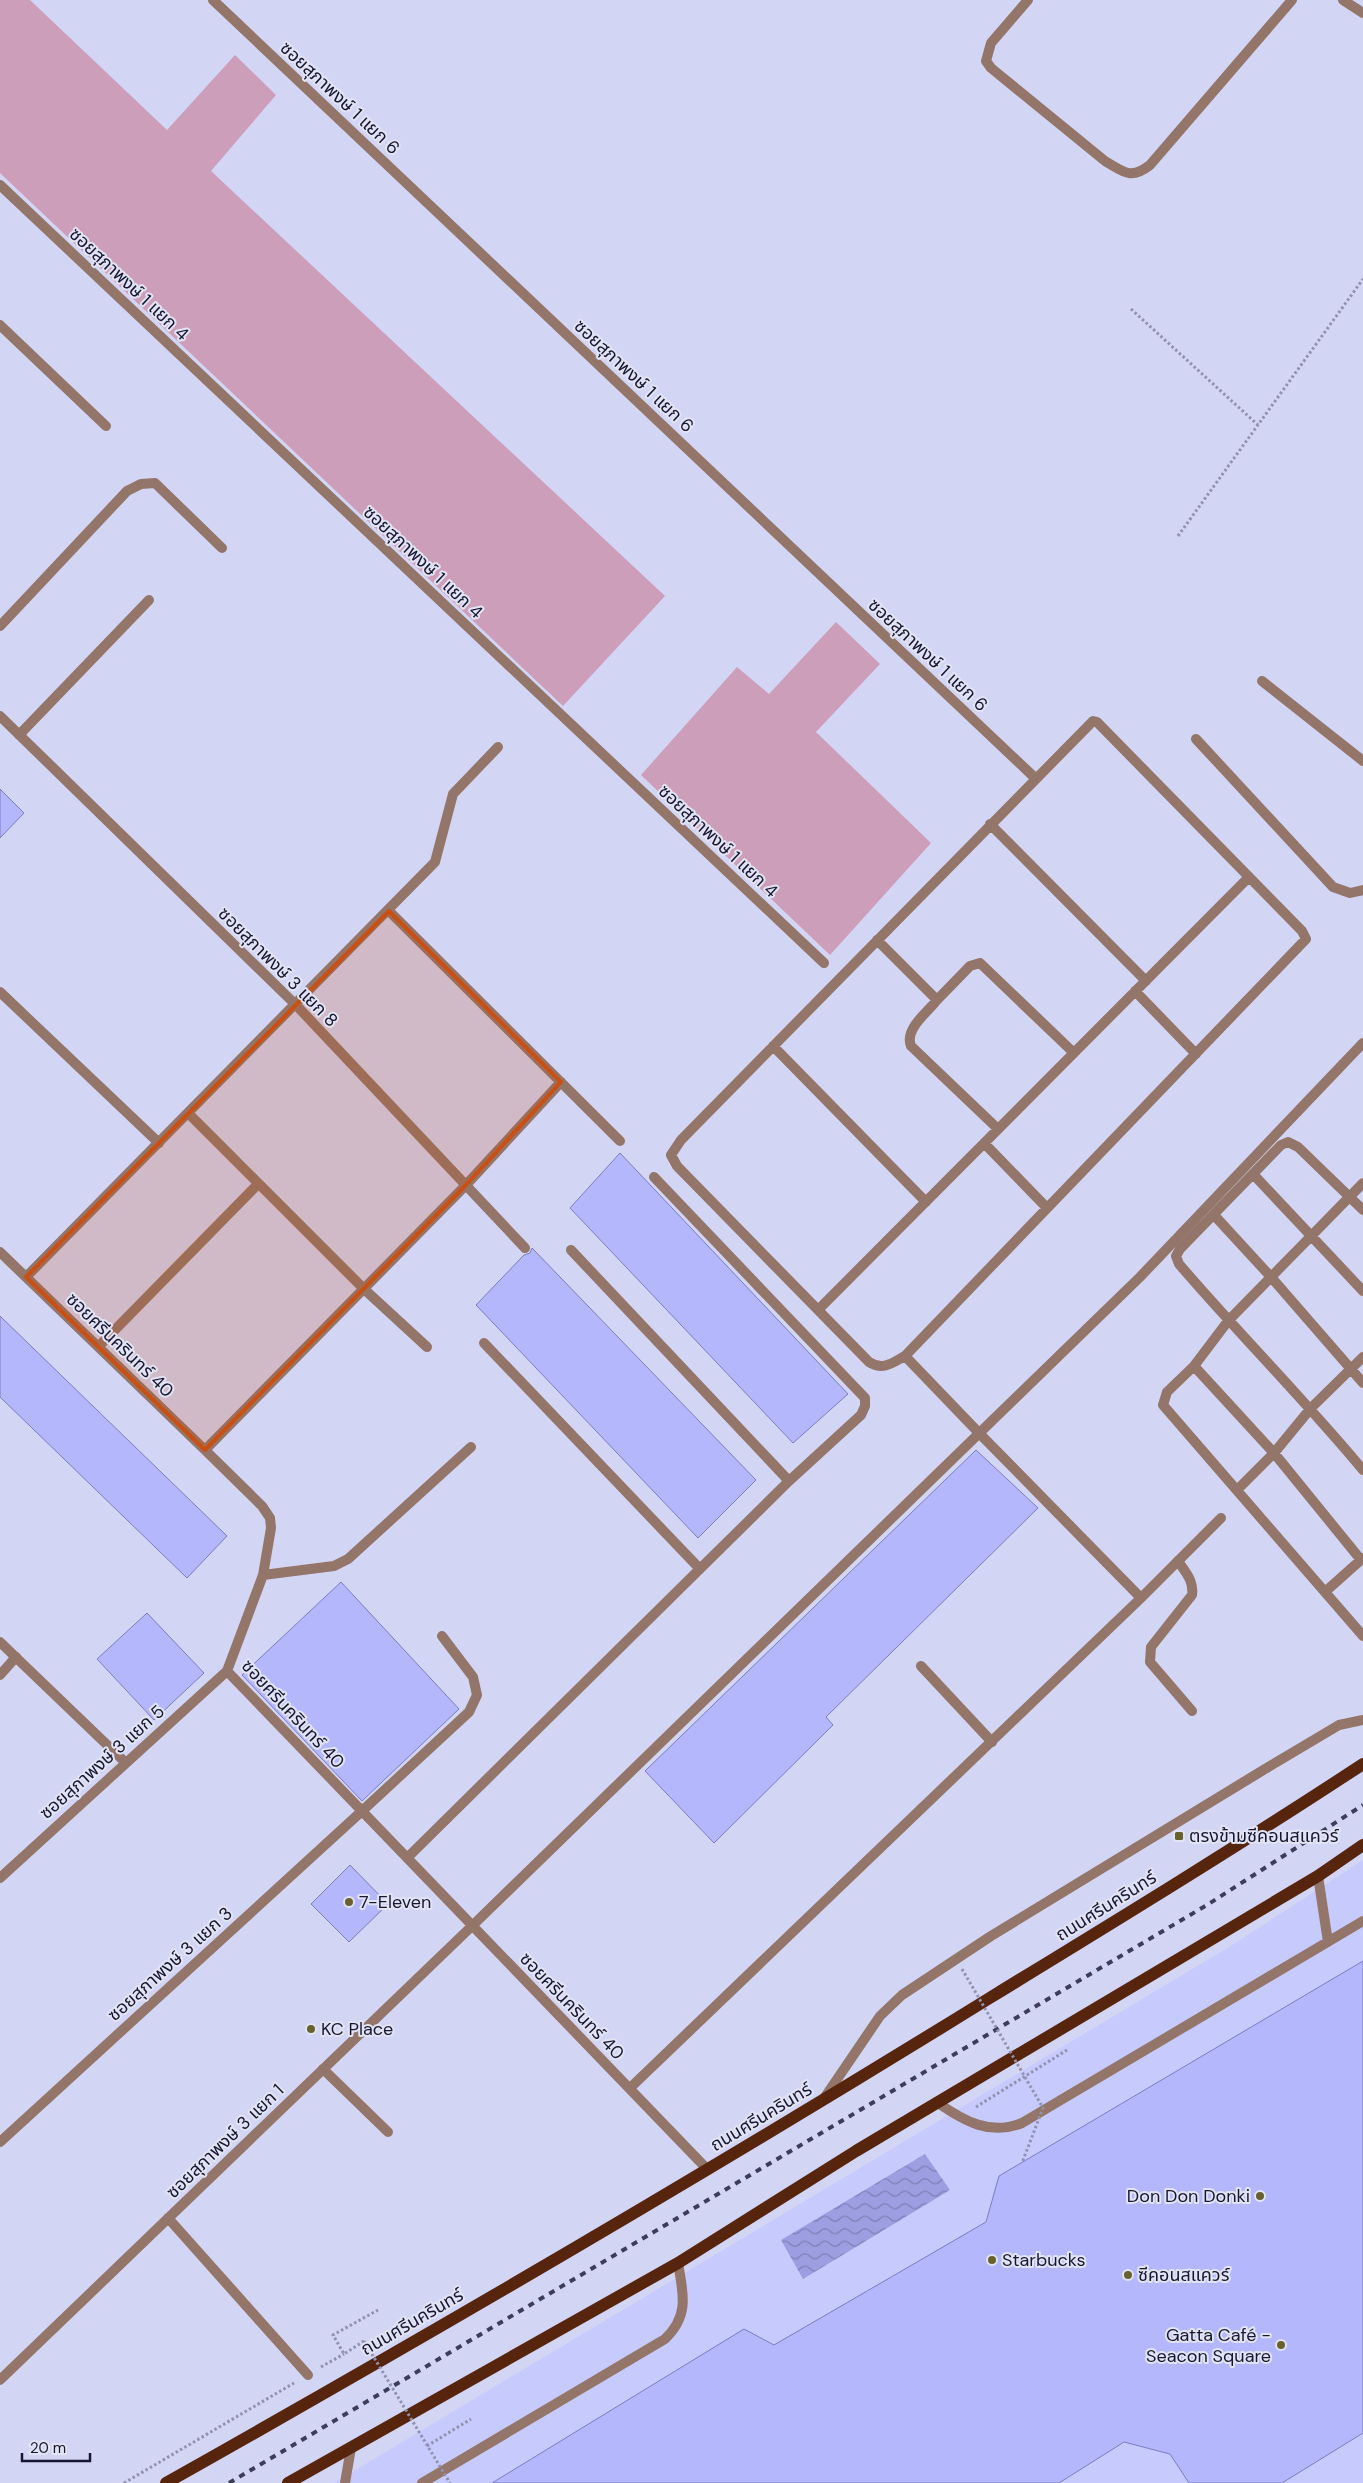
<svg xmlns="http://www.w3.org/2000/svg" width="1363" height="2483" font-family="'DM Sans','Noto Sans Thai',sans-serif">
  <style>
    .built { fill: #c7cafc }
    .grass { fill: #cc9eba }
    .water { fill: url(#water-waves) }
    .building { fill: #b4b7fc; stroke: #7b7cc2 }
    .lines { fill: none; stroke-linecap: round; stroke-linejoin: round }
    .path { stroke: #9192b0; stroke-width: 3; stroke-dasharray: 2.5 2.5; stroke-linecap: butt }
    .lane { stroke: #947569; stroke-width: 10 }
    .street { stroke: #947569; stroke-width: 10 }
    .primary { stroke: #57240e; stroke-width: 12 }
    .rail { stroke: #3d3c59; stroke-width: 4; stroke-dasharray: 6 6; stroke-linecap: butt }
    .path-bridge { stroke: #9192b0; stroke-width: 3; stroke-dasharray: 2.5 2.5; stroke-linecap: butt }
    .marked { fill: #c94f12; fill-opacity: 0.2; stroke: #c94f12; stroke-width: 4; stroke-linejoin: round }
    .poi-dot { fill: #67612d; stroke: #e2e4f3; stroke-width: 2 }
    .labels { text-anchor: middle; dominant-baseline: central; stroke-width: 4; stroke-linejoin: round; paint-order: stroke }
    .street-label { font-size: 18px; fill: #181733; stroke: #e2e4f3 }
    .poi-label { font-size: 18px; fill: #181733; stroke: #e2e4f3; text-anchor: start }
  </style>
  <defs>
    <pattern id="water-waves" width="16" height="10" patternUnits="userSpaceOnUse" patternTransform="scale(1.25)"><rect width="16" height="10" fill="#9c9ee1"/><path d="M0 5q4-4 8 0t8 0" fill="none" stroke="#7e80b7"/></pattern>
  </defs>
  <rect width="100%" height="100%" fill="#d3d5f4"/>
  <path class="built" d="M1363,1860v623h-1029l900,-539z"/>
  <path class="grass" d="M0,0h30l137,130 68,-75 41,40 -65,76 454,425 -102,110 -563,-533z
    M836,622l44,42 -64,68 115,111 -101,112 -189,-180 96,-108 32,27z"/>
  <path class="water" d="M925,2154l25,36 -147,89 -22,-39z"/>
  <path class="building" d="M0,789l24,24 -24,25z
    M620,1153l228,241 -55,49 -223,-235z
    M532,1248l224,232 -58,58 -222,-233 48,-50 6,-2z
    M0,1316l227,220 -40,42 -187,-181z
    M976,1450l62,58 -212,209 7,8 -119,118 -69,-72z
    M341,1582l118,127 -97,92 -120,-126z
    M147,1613l57,60 -50,47 -57,-61z
    M350,1865l38,39 -39,38 -38,-38z
    M1363,1961v472l-81,50h-93l-19,-29 -46,-12 -65,41h-567l252,-154 30,16 212,-123 13,-46z"/>
  <g class="lines">
    <path class="path" d="M1131,309l127,116
      M1178,536l185,-257
      M976,2107l91,-57
      M364,2341l-20,13 -11,-19 45,-25
      M321,2367l23,-13
      M427,2446l44,-27
      M124,2483l170,-100"/>
    <path class="lane" d="M1093,721l4,1 205,209 4,8 -401,417c-13,7 -22,15 -36,6l-192,-196 -6,-11 10,-15z
      M990,824l156,157
      M877,940l60,60c-9,12 -33,29 -26,46l87,83
      M1135,991l61,63
      M937,1000l33,-34 10,-3 94,90
      M773,1046l153,156
      M984,1143l63,65
      M1253,1174l110,117
      M1363,1183l-135,138 -34,45 -27,26 -4,13 200,231
      M1363,1210l-65,-63 -10,-5 -7,3 -101,104 -4,7 3,8c60,70 125,135 184,206
      M1214,1215l57,62 92,106
      M818,1310l431,-433
      M905,1356l74,77
      M1194,1366l80,87 87,107
      M1238,1489l36,-36 37,-45 52,-51
      M1178,1561c8,12 16,20 14,34l-41,52 -1,15 42,49
      M1326,1591l37,-33
      M921,1666l71,76
      M0,1675l16,-18
      M362,1811l107,-99 8,-17 -4,-18 -31,-41
      M1318,1876l10,66
      M323,2069l65,63
      M825,2097l55,-81 22,-21 89,-59 274,-167 74,-44 24,-5
      M938,2103c26,18 52,33 84,20l341,-202
      M345,2483l6,-35
      M422,2483l243,-144c25,-24 18,-46 13,-76"/>
    <path class="street" d="M213,0l820,776
      M1028,0l-37,43 -5,18 5,7 114,93c19,11 26,19 45,4l142,-165
      M1343,0l20,13
      M0,185l824,778
      M0,325l106,101
      M0,626l127,-135 14,-7 14,-1 67,65
      M1262,681l101,80
      M0,716l296,289 229,243
      M19,735l130,-135
      M1196,739l137,148 17,6 13,-3
      M389,911l231,230
      M0,992l159,151
      M188,1113l176,176 63,58
      M571,1250l218,231
      M0,1252l205,198 57,56 8,12 1,10 -8,47 -36,96 480,498
      M26,1277l409,-415 18,-68 45,-47
      M484,1343l216,226
      M99,1346l159,-162
      M979,1433l162,165
      M205,1450l261,-265 95,-103
      M263,1575l71,-9 14,-7 123,-112
      M0,1642l126,121
      M407,1858l382,-377 72,-66 4,-9v-8l-211,-221
      M0,1878l227,-207
      M630,2088l511,-490 80,-80
      M0,2142l362,-331
      M168,2218l140,157
      M0,2380l472,-454 668,-649 223,-234"/>
    <path class="primary" d="M166,2483c277,-156 552,-317 822,-484 126,-77 252,-154 375,-235
      M288,2483l390,-220 178,-112 462,-275 45,-31"/>
    <path class="rail" d="M229,2483l978,-578 156,-100"/>
    <path class="path-bridge" d="M962,1969l81,139 -21,55
      M364,2341l86,142"/>
  </g>
  <path class="marked" d="M389,911l172,171 -95,103 -261,265 -179,-173z"/>
  <g class="poi-dot">
    <rect x="1174" y="1831" width="10" height="10" rx="2.5"/>
    <circle cx="349" cy="1902" r="5"/>
    <circle cx="311" cy="2029" r="5"/>
    <circle cx="1260" cy="2196" r="5"/>
    <circle cx="992" cy="2260" r="5"/>
    <circle cx="1128" cy="2275" r="5"/>
    <circle cx="1281" cy="2345" r="5"/>
  </g>
  <g class="labels">
    <g class="street-label">
      <text transform="translate(340 98) rotate(43)">ซอยสุภาพงษ์ 1 แยก 6</text>
      <text transform="translate(129 284) rotate(43)">ซอยสุภาพงษ์ 1 แยก 4</text>
      <text transform="translate(634 376) rotate(43)">ซอยสุภาพงษ์ 1 แยก 6</text>
      <text transform="translate(423 562) rotate(43)">ซอยสุภาพงษ์ 1 แยก 4</text>
      <text transform="translate(928 655) rotate(43)">ซอยสุภาพงษ์ 1 แยก 6</text>
      <text transform="translate(718 841) rotate(43)">ซอยสุภาพงษ์ 1 แยก 4</text>
      <text transform="translate(278 967) rotate(45)">ซอยสุภาพงษ์ 3 แยก 8</text>
      <text transform="translate(120 1345) rotate(44)">ซอยศรีนครินทร์ 40</text>
      <text transform="translate(293 1714) rotate(47)">ซอยศรีนครินทร์ 40</text>
      <text transform="translate(102 1762) rotate(-42)">ซอยสุภาพงษ์ 3 แยก 5</text>
      <text transform="translate(1106 1906) rotate(-32)">ถนนศรีนครินทร์</text>
      <text transform="translate(170 1964) rotate(-42)">ซอยสุภาพงษ์ 3 แยก 3</text>
      <text transform="translate(572 2006) rotate(46)">ซอยศรีนครินทร์ 40</text>
      <text transform="translate(761 2117) rotate(-31)">ถนนศรีนครินทร์</text>
      <text transform="translate(225 2141) rotate(-44)">ซอยสุภาพงษ์ 3 แยก 1</text>
      <text transform="translate(412 2322) rotate(-30)">ถนนศรีนครินทร์</text>
    </g>
    <g class="poi-label">
      <text x="1189" y="1836">ตรงข้ามซีคอนสแควร์</text>
      <text x="359" y="1902">7-Eleven</text>
      <text x="321" y="2029">KC Place</text>
      <text x="1250" y="2196" text-anchor="end">Don Don Donki</text>
      <text x="1002" y="2260">Starbucks</text>
      <text x="1138" y="2275">ซีคอนสแควร์</text>
      <text x="1271" y="2335" text-anchor="end">Gatta Café -<tspan x="1271" dy="21">Seacon Square</tspan></text>
    </g>
  </g>
  <path d="M22 2453v8h68v-8" fill="none" stroke="#181733" stroke-width="2.5"/>
  <text x="30" y="2453" font-size="15" fill="#181733" stroke="#e2e4f3" stroke-width="4" paint-order="stroke">20 m</text>
</svg>
